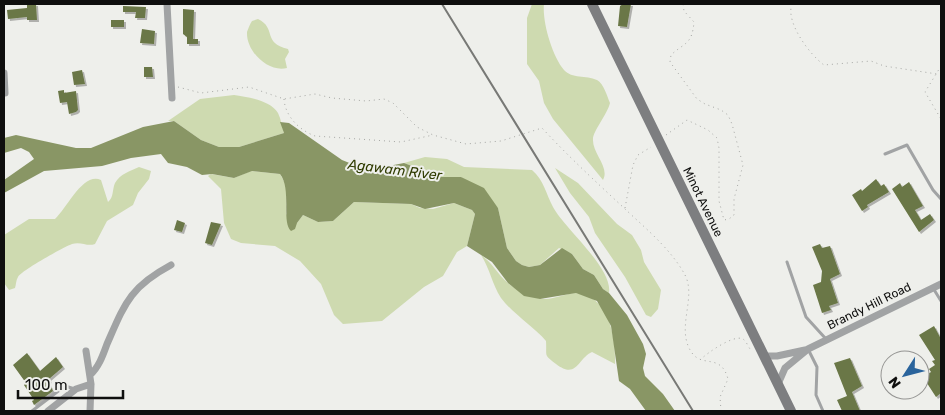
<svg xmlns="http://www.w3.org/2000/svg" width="945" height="415" font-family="Rubik,sans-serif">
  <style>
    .green { fill: #cedab0 }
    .water { fill: #899665 }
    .building { fill: #6a7747; filter: url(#shadow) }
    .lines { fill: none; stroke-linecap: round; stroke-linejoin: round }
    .path { stroke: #a6a7a4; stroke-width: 1; stroke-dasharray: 1 4; stroke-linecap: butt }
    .service { stroke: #a1a3a4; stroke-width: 3 }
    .minor { stroke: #a1a3a4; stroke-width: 7 }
    .secondary { stroke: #7d7e80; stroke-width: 10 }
    .rail { stroke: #787976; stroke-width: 2 }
    .labels { text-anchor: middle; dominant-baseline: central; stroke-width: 4; stroke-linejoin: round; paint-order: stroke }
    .street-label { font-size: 12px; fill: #0f0f0e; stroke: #eeefeb }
    .water-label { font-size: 14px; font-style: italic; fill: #2f3b00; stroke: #eeefeb }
  </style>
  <defs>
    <filter id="shadow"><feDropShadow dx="2" dy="2" stdDeviation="0" flood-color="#0004"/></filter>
  </defs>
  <rect width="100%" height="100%" fill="#eeefeb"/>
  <path class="green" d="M532,4h12c-2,17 8,52 20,66 8,9 22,5 33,10 7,4 10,16 13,23 -3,12 -17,28 -17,36 -1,14 17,28 10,41l-50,-61 -9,-16 -5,-22 -12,-17v-46z
    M258,19c19,9 4,24 30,30l1,3 -4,7 2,9c-18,5 -41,-16 -40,-36 1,-3 3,-8 5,-11z
    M234,95c13,2 36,5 44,18 3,6 4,14 6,20l-45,14h-20l-18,-7 -27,-19h-6l32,-22z
    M425,157l22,2 17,8 68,3c12,10 14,24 21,37 11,21 60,61 56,86l-6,-4 -9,-14 -11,-6 -11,-15 -13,-6 -19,17 -11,2 -7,-2 -6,-4 -9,-13 -9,-40 -37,-31h-20l-37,-14z
    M139,167l12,4 -2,8 -11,14 -5,12 -26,16 -12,23c-8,3 -14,-3 -23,0 -8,3 -50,26 -54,33 -2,3 -2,8 -3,11l-6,2 -5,-7v-48l25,-16h26c13,-12 28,-47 46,-39l7,22c6,-5 4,-12 7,-19 5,-9 15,-12 24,-16z
    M555,168l23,15 39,41 15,11 9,15 3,12 17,28 -3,19 -7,8 -5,-2 -21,-38 -30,-44 -6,-16 -19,-24z
    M251,171l29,3 6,11v29l11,9 6,-8 15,7 15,-1 21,-19 57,2 9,4 13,1 21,-6 18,7 3,4 -8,32 -10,6 -14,24 -19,11 -42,34 -39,3 -9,-9 -13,-31 -21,-23 -25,-15 -34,-3 -10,-4 -7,-16 -3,-34 -13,-13 3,-2 23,4z
    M481,255c12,8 16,19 27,28 6,6 22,13 30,15 12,4 27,-5 38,-5 33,2 40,45 39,71l-23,-12c-14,6 -15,28 -36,12 -13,-10 -9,-7 -10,-23 -13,-15 -33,-27 -45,-43 -9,-14 -11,-29 -20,-43z"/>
  <path class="water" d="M174,121l27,19 18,7h20l45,-14 -4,-11 9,1 53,37 20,8 11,1 31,-6 37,14h20l23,11 14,20 9,40 9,13 6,4 7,2 11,-2 22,-17 10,6 11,15 11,6 9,14 6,4 18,22 16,29 3,10 -3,14 2,8 18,18 12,17h-29l-16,-22 -11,-8 -8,-55 -14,-25 -21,-8 -36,6 -16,-3 -16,-13 -16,-21 -25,-16 8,-32 -3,-4 -18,-7 -29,6 -14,-5 -57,-2 -21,19 -15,1 -15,-7 -6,8 -2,6 -4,2c-10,-9 1,-42 -11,-57l-28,-3 -18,7 -22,-4 -10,1 -15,-8 -19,-4 -7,-9 -30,4 -29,8 -58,5 -40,22v-13l30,-21 -5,-7 -8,-4 -17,5v-15l12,-3 60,13h15l52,-21z"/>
  <path class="building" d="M27,4h9l1,16h-10v-3l-19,2 -1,-9 20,-2z
    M623,4h8l-4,23 -9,-1 2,-20z
    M123,6l23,1 -1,11h-10l1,-6h-13z
    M183,9l11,1 -1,29h5v5h-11v-7l-4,-3z
    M111,20h13v7h-13z
    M142,29l13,2 -1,13 -14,-1z
    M144,67h8l1,10h-9z
    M82,70l3,14 -11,1 -2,-13z
    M64,90v3l12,-2 2,19 -2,2 -7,2 -2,-12 -7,1 -2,-12z
    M876,179l5,7 3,-2 5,8 -22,13 1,2 -6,4 -10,-16 9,-6 1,2z
    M909,182l14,24 -8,4 6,10 9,-6 4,6 -15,12 -27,-43 8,-6 2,4z
    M177,220l8,3 -3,9 -8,-2z
    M211,222l10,2 -9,21 -7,-2z
    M820,244l2,4 8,-2 10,28 -10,5 8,24 -9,3 2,4 -9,3 -9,-28 8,-3 1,-11 -10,-24z
    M934,326l7,13v54l-5,4 -13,-20 8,-5 -2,-3 6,-4 -3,-4 3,-1 -16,-25z
    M27,353l13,18 16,-14 7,10 -14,12 1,2 -2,1 5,9 -19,14 -2,-4 2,-1 -10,-15 2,-2 -13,-18z
    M850,358l12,28 -10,6 8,19h-18l-5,-11 10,-4 -13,-33z"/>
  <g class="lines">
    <path class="path" d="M792,4c-7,18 18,51 32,61l47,-4 13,5 53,8
      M941,66l-16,26 16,27
      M178,87l23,6 48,-6 35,12 31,-5 17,4 34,3 18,-2 9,4 24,24 16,8 33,9 35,-3 41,-13c26,28 54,54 82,80 21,20 47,41 61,67 12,23 -10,54 7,78 11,15 29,0 36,26l-8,18 1,14
      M284,99c1,17 15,31 31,37l86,6 32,-7
      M666,135l21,-15 21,10 9,8 2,10v53l5,19 5,-1 5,-4v-16l9,-34 -11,-41 -4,-9 -7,-5 -16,-6 -8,-5 -27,-37 1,-7c14,-13 21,-10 23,-33l-10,-11 -1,-7
      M625,208l8,-43 5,-10 13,-8
      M700,360c7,-7 34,-26 43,-21 3,2 5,7 7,10"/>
    <path class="service" d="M885,154l22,-9 26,45 8,9
      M787,262l19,55 20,22
      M933,288l8,13
      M809,351l8,16 -1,28 7,16
      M32,411l33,-25 10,3"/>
    <path class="minor" d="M167,4l5,94
      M4,73l1,20
      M86,351l5,33 -1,27
      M764,356h13l28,-6
      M90,375c9,-8 13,-20 17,-31 18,-41 23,-57 64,-79
      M778,384l7,-16 23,-19 133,-65
      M48,411l28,-22 15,-5"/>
    <path class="secondary" d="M592,4l199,407"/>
    <path class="rail" d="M442,4l251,407"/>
  </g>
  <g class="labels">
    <g class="street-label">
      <text transform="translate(703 202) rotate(64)">Minot Avenue</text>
      <text transform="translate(869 306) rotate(-26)">Brandy Hill Road</text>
    </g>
    <g class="water-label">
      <text transform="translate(395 170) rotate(7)">Agawam River</text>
    </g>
  </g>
  <rect width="945" height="415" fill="none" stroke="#0f0f0e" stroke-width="10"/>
  <g transform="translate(905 375) rotate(234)"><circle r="24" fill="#eeefeb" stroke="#959593"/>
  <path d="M0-4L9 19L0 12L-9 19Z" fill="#2a649c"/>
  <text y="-8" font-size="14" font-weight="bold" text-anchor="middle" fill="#0f0f0e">N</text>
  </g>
  <path d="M18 390v8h105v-8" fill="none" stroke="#0f0f0e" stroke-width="2.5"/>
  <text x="25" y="390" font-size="15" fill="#0f0f0e" stroke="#eeefeb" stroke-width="4" paint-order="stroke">100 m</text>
</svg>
